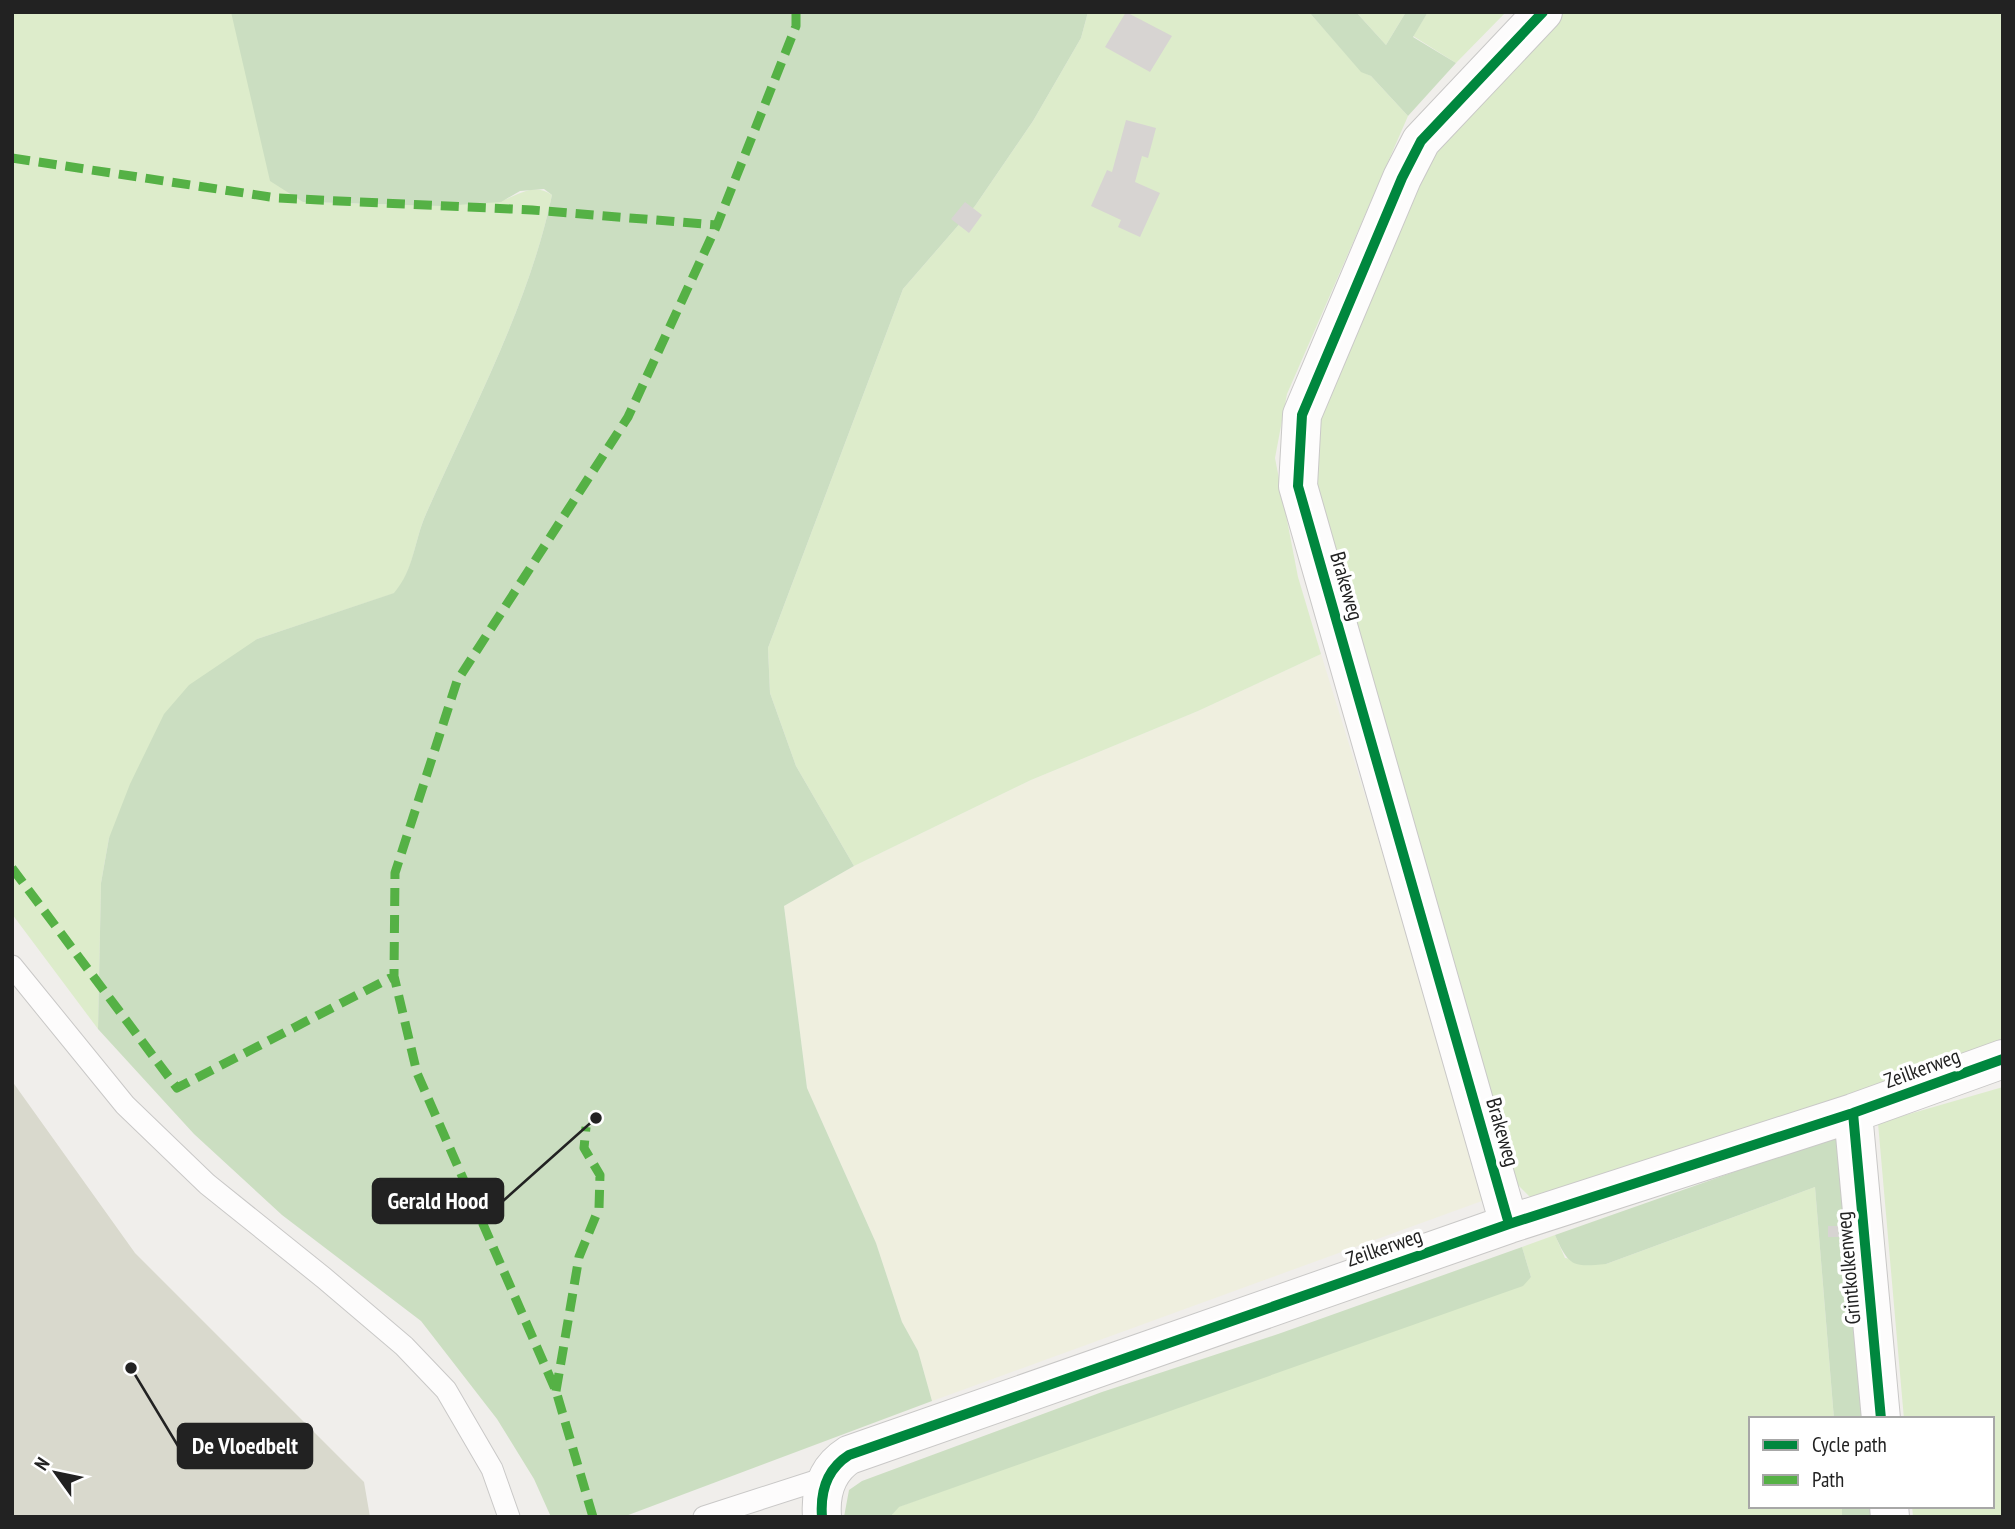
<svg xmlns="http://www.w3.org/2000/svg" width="2015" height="1529" font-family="'PT Sans Narrow',sans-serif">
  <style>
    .construction { fill: #d9d9cd }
    .farmland { fill: #efefdf }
    .grass { fill: #ddeccb }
    .forest { fill: #cbdec1 }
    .building { fill: #d7d4d2 }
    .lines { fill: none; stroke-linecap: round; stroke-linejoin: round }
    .service-casing { stroke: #c9c8c7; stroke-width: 23 }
    .minor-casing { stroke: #c9c8c7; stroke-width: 40 }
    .service { stroke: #fdfcfc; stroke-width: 21 }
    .minor { stroke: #fdfcfc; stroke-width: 38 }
    .quiet { stroke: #55b145; stroke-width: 9; stroke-dasharray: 18 9; stroke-linecap: butt }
    .cycleway-casing { stroke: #fff; stroke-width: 15 }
    .cycleway { stroke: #00873e; stroke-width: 10 }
    .labels { text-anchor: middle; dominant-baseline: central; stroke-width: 7; stroke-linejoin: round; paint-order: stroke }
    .street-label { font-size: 21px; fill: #222; stroke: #fff }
    .leader { fill: none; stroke: #222; stroke-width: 2.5 }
    .callout-dot { fill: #222; stroke: #fff; stroke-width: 2.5 }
    .callout { fill: #222; stroke: #222; stroke-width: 2.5 }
    .callout-label { font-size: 23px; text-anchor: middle; font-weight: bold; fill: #fff }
  </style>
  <rect width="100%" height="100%" fill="#f0eeeb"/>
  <path class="construction" d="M12,1081l123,172 229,229 6,35h-358z"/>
  <path class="farmland" d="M1321,654l169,544 -558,203 -14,-50 -16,-29 -26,-79 -69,-155 -23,-182 70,-40 177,-86 167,-69z"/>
  <path class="grass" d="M12,12h219l72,190c63,2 126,5 189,0 22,-1 38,-22 60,-7 -24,113 -80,214 -126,319 -12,27 -12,56 -31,79l-138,46 -148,199 -8,45 -3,146 -86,-115z
    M1088,12h221l52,59 10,5 37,40 -121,278 -12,64 23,119 23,77 -123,57 -167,69 -177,86 -58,-100 -26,-73 -2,-45 135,-359 72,-83 58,-85 48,-83z
    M1356,12h50l-20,33z
    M1428,12h78l-50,51 -43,-27z
    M1560,12h443v1034l-469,155 -17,-17 -206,-719 7,-46 76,-187 46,-91z
    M2003,1087v430h-90l-1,-11h80v-87h-88l-26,-296z
    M1815,1187l19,232h-83v87h91v11h-952l8,-10 633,-230 -9,-30 33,-12 10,23 41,6z"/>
  <path class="forest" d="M231,12h857l-7,26 -48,83 -58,85 -72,83 -135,359 2,45 26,73 58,100 -70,40 23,182 69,155 26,79 16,29 14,50 -309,116h-72l-17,-38 -37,-60 -76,-98 -139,-106 -88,-81 -96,-105 3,-146 8,-45 21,-54 34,-70 25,-29 68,-46 137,-46c20,-23 20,-52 32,-79 46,-105 102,-206 126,-319l-8,-6 -24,2 -19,11 -59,4 -139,-4 -33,-21z
    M1309,12h47l30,33 20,-33h22l-15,25 43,26 -48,53 -37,-40 -10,-4z
    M1842,1134l24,285h-32l-19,-232 -209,77c-33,3 -37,3 -51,-29z
    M1522,1247l9,30 -8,9 -624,221 -9,10h-46l5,-27 13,-9 240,-89 179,-59z
    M1842,1506h31l1,11h-32z"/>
  <path class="building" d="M1126,12l46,24 -22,36 -45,-25z
    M1126,120l30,8 -8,30 -6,-2 -7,26 25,11 -20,44 -22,-10 3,-7 -30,-14 16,-36 5,2z
    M965,202l17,13 -13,18 -18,-14z
    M1828,1226h10l1,11h-11z"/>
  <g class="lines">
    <g class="service-casing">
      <path id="service" d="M12,966l113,139 82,79 117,94 80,68 42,44 46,79 17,48
        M704,1517l124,-40"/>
    </g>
    <g class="minor-casing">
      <path id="minor" d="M1853,1113l28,306
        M1509,1224l-211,-738 4,-71 100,-237 19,-37 122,-129
        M1889,1506l1,11
        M822,1517c-2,-26 5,-48 27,-62l660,-231 344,-111 150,-54"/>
    </g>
    <use href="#service" class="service"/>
    <use href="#minor" class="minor"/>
    <path class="quiet" d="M12,158l265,40 255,12 185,15
      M12,868l165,220 217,-112
      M556,1391l23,-134 20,-49 1,-33 -16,-27 2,-21
      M593,1517l-37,-126 -139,-318 -23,-97 1,-103 62,-192 171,-264 89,-192 79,-199v-14"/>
    <g class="cycleway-casing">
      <path id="cycleway" d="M1853,1113l28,306
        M1509,1224l-211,-738 4,-71 100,-237 19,-37 122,-129
        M822,1517c-2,-26 5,-48 27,-62l660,-231 344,-111 150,-54"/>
    </g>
    <use href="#cycleway" class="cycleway"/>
  </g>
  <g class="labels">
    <g class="street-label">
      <text transform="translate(1347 586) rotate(74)">Brakeweg</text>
      <text transform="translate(1922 1068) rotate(-20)">Zeilkerweg</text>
      <text transform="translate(1503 1132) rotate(74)">Brakeweg</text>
      <text transform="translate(1384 1247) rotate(-19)">Zeilkerweg</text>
      <text transform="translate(1848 1268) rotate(-95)">Grintkolkenweg</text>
    </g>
  </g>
  <path class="leader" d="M596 1118L503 1201M131 1368L178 1446"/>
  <g class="callout-dot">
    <circle cx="596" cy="1118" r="7"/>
    <circle cx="131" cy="1368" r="7"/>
  </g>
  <g class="callout">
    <rect x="373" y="1179" width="130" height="44" rx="7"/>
    <rect x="178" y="1424" width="134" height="44" rx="7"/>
  </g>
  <g class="callout-label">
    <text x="438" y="1209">Gerald Hood</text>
    <text x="245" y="1454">De Vloedbelt</text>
  </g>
  <rect width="2015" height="1529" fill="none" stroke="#222222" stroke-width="28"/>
  <rect x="1749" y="1417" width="245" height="91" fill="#ffffff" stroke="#a7a7a7" stroke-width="2"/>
  <rect x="1763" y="1440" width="35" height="10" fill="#00873e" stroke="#a7a7a7" stroke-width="2"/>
  <text x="1812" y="1452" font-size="21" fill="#222222">Cycle path</text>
  <rect x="1763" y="1475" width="35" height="10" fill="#55b145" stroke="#a7a7a7" stroke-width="2"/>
  <text x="1812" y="1487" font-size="21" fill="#222222">Path</text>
  <g transform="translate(56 1473) rotate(303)" stroke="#ffffff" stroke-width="5" paint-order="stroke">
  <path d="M0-5L12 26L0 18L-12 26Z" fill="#222222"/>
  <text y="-10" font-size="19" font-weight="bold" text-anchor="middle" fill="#222222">N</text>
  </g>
</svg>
